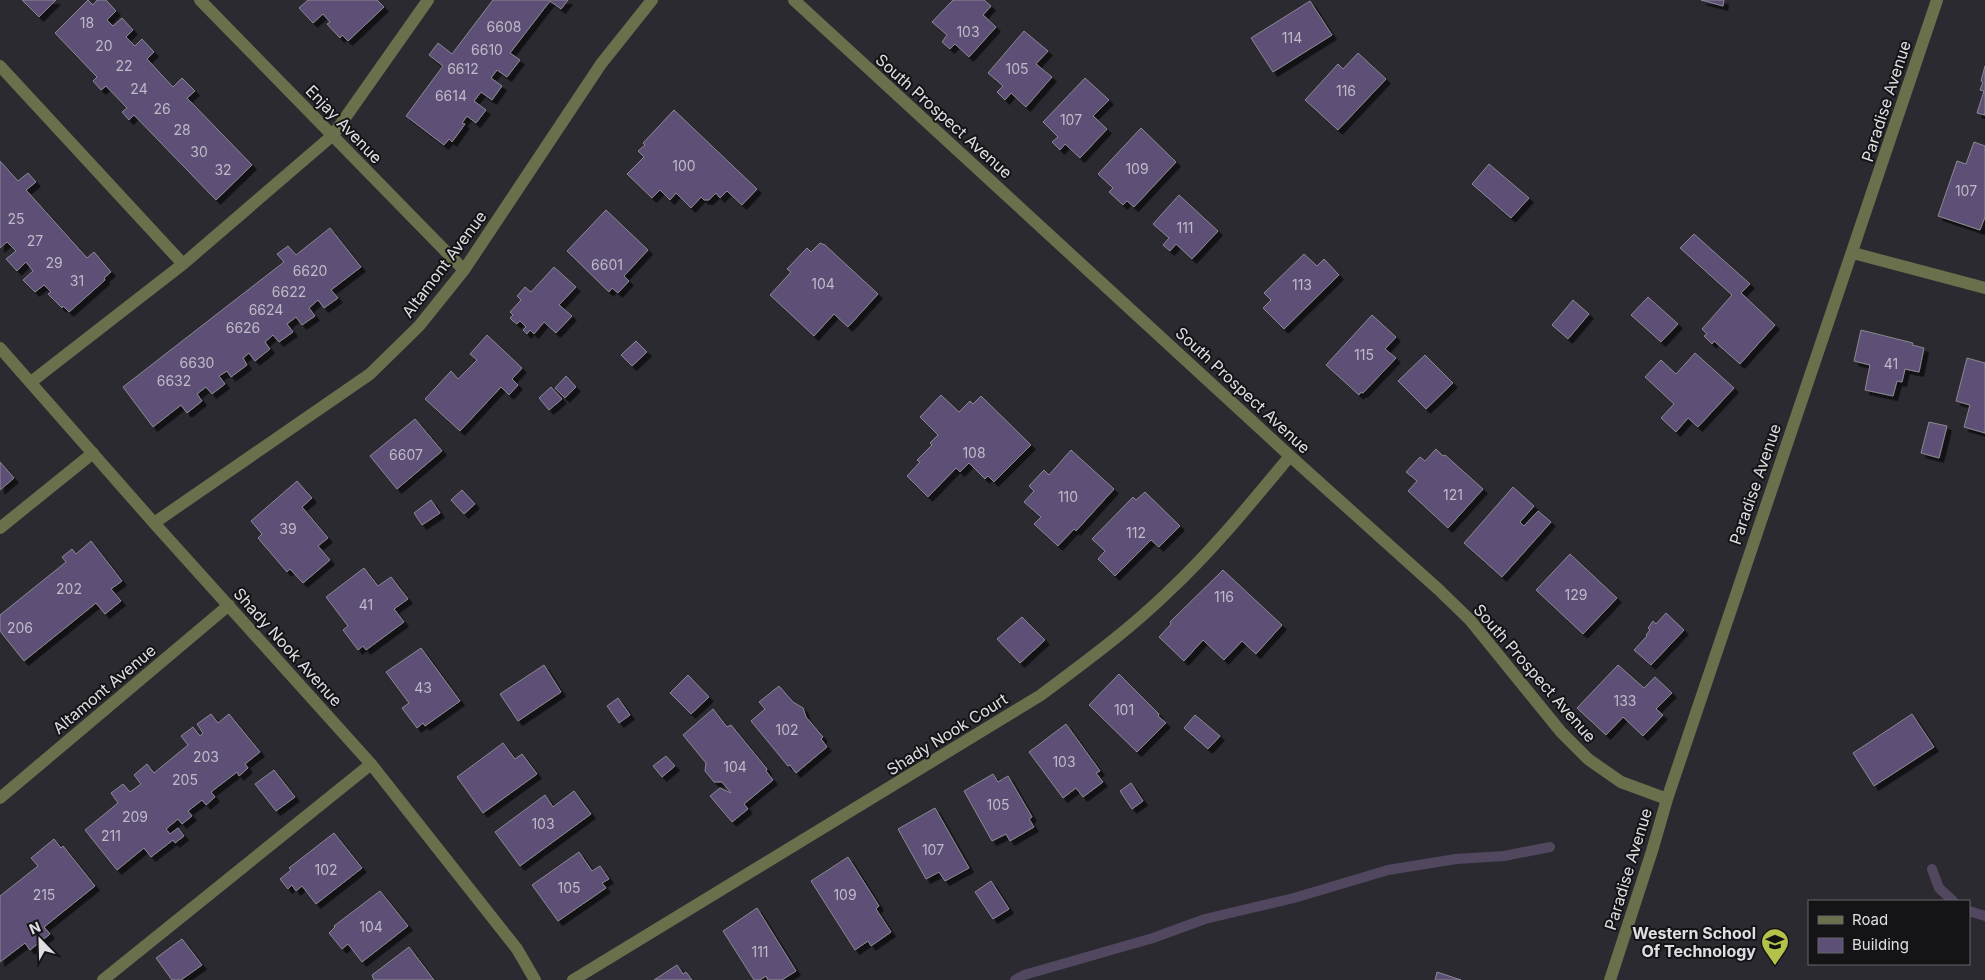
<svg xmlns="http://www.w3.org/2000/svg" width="1985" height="980" font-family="Inter,sans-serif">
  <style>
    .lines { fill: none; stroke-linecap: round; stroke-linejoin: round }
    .stream { stroke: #51485f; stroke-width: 10 }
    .building { fill: #5d5076; stroke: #8a8891; filter: url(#shadow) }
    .minor { stroke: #6a704b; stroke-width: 12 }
    .labels { text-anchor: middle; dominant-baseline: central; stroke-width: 4; stroke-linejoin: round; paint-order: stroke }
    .number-label { font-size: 14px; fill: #bfbac8 }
    .street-label { font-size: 16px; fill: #e0dee3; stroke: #141316 }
    .poi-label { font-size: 16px; font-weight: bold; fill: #e0dee3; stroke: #141316; text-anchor: end }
  </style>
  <defs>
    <filter id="shadow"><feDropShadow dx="4.5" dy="4.5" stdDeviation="0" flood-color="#0009"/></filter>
  </defs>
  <rect width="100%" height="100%" fill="#2c2a31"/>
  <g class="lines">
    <path class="stream" d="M1932,869l7,19 14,13
      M1969,911l16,5
      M1015,980l9,-5 129,-37 52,-19 89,-21 94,-28 68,-11 48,-3 46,-9"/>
  </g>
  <path class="building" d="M22,0h34l-17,17z
    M88,0l5,5 4,-5h9l10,11 -9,9 6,6 9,-8 11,12 -7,7 9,9 7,-7 12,13 -7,7 26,28 9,-9 13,13 -8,7 65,67 -36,35 -82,-85 -5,5 -7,-8 5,-4 -21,-22 -5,4 -8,-9 4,-4 -42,-44z
    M308,0h69l7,7 -36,34 -6,-6 -2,3 -13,-14 3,-2 -7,-8 -10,9 -14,-15z
    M493,0h75l-7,9 -11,-8 -40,52 10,7 -13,17 -10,-7 -6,8 11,8 -10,14 -11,-8 -7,9 12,9 -10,13 -9,-7 -5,7 3,1 -13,18 -3,-3 -5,6 -38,-29 37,-50 -14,-11 9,-12 14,11z
    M953,0h31l7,6 -8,9 13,12 -27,30 -14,-13 -5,5 -8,-7 5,-7 -15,-13z
    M1701,0h23l-1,6z
    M1310,1l22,34 -59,37 -22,-34z
    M1024,31l24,20 -12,13 16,13 -26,30 -15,-14 -6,7 -8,-8 6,-6 -15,-13z
    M1358,53l28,26 -48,51 -33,-30 33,-36 5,5z
    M1985,66v49l-8,-2 7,-22 -4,-1 3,-8 -2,-1z
    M1085,78l24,22 -16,16 14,13 -27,29 -15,-14 -5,6 -8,-8 6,-5 -15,-15z
    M674,110l83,79 -15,16 -15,-14 -7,7 -4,-5 -7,7h-5l-3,-3 -10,11 -15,-15 -6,7 -10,-10 -8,8 -25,-24 17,-17 -6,-6 7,-6 -2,-2z
    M1141,128l35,34 -42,45 -7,-6 -4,4 -14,-13 4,-4 -15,-14z
    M1974,142l11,4v71l-5,13 -42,-14 19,-55 9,3z
    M0,161l18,20 10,-8 8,9 -10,8 61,68 7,-6 17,20 -7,6 1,2 -36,32 -6,-6 -1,2 -14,-14 3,-2 -7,-7 -9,7 -12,-12 10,-9 -7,-9 -9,9 -11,-12 10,-8 -9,-9 -7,6z
    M1489,164l40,34 -18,20 -39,-34z
    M1179,195l39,36 -26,28 -16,-15 -6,7 -7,-6 6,-7 -16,-14z
    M606,210l42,40 -24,26 5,5 -11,12 -6,-5 -3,4 -42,-41z
    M330,228l31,39 -30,23 7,8 -14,10 -6,-8 -9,8 6,8 -13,9 -6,-8 -9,7 6,8 -14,10 -6,-7 -8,7 5,7 -15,12 -6,-8 -6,5 4,7 -16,12 -4,-6 -8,5 6,8 -13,10 -6,-7 -9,7 5,7 -15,12 -6,-8 -28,22 -30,-40 161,-125 -7,-8 11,-8 8,9z
    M1694,234l56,50 -9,9 34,32 -35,39 -26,-23 -2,3 -8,-8 3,-2 -5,-5 30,-34 -52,-47z
    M820,243l5,2 53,49 -30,33 -14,-13 -20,22 -44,-41 21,-23 -4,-3 20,-21 4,4z
    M1304,254l13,12 7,-7 15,16 -55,54 -21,-21 8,-8 -7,-7z
    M554,267l22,20 -17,18 13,11 -16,17 -12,-11 -10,12 -4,-4 -3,4 -4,-4 3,-3 -6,-6 -3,3 -4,-3 -3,-3 3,-3 -3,-3 11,-12 -4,-4 8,-9 6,5z
    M1648,297l30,27 -17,18 -30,-27z
    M1573,300l16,14 -21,25 -16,-14z
    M1372,315l24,22 -11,12 11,9 -33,35 -2,-1 -2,3 -33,-30z
    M1861,330l52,13 -1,2 12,3 -5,24 -14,-3 -3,13 -5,-1 -4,15 -28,-6 5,-25 -16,-4z
    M487,335l35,33 -10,11 6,6 -9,10 -8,-8 -41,44 -35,-32 26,-28 7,8 19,-19 -7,-6z
    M636,341l11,11 -15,14 -11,-11z
    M1695,353l39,35 -36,39 -10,-9 -12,14 -15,-14 13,-14 -29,-27 16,-17 15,14z
    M1425,355l28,28 -27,26 -28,-28z
    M1967,358l18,5v70l-21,-6 6,-22 -14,-4z
    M566,376l10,11 -11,11 -10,-10z
    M551,387l11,12 -13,11 -10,-12z
    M941,395l18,17 11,-11 3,3 8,-8 50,49 -37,37 -6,-6 -3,3 -16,-16 -9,9 -4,-4 -28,29 -21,-21 13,-14 -3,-2 15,-15 -2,-2 8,-8 -18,-18z
    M415,419l27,32 -45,38 -27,-33z
    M1929,422l18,4 -8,32 -18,-5z
    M1436,449l7,7 2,-1 38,34 -35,39 -40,-37 9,-10 -11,-9 14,-15 5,4z
    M1071,450l43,39 -38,42 -2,-2 -16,17 -24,-22 7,-7 -17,-15 10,-11 -5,-5 15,-16 5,5z
    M0,462l14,16 -14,12z
    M297,481l15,17 -10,9 26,31 -10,8 12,14 -27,23 -13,-14 -3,3 -29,-34 4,-4 -11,-13z
    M1513,487l21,19 -14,16 4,4 14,-15 13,11 -49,55 -38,-34z
    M462,490l13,14 -11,10 -13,-14z
    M1145,492l35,34 -21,21 -8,-7 -36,36 -17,-17 7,-8 -13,-12 41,-42 3,3z
    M431,500l9,13 -18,12 -8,-12z
    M91,541l31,40 -11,8 10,12 -16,13 -9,-11 -72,58 -24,-30v-16l66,-53 -4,-5 10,-8 4,5z
    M1570,554l47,44 -34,36 -47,-44z
    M364,568l14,18 13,-9 17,22 -14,10 10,13 -38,28 -3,-4 -5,4 -15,-20 5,-4 -22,-29z
    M1223,570l59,55 -26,29 -14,-13 -18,19 -21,-20 -19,21 -25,-24 12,-13 -1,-2z
    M1666,613l18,17 -33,35 -17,-15 13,-14 -1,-1 4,-5 -2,-2 5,-7 3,3z
    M1022,617l23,23 -25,23 -23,-24z
    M421,648l39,53 -35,25 -2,-3 -6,5 -15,-20 7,-5 -23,-31z
    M544,665l17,27 -43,29 -18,-27z
    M1618,665l26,23 11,-11 17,16 -16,16 7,6 -20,21 -20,-19 -17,18 -29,-27z
    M1119,674l40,40 -1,2 8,7 -29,29 -48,-47z
    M688,675l21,22 -18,17 -21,-21z
    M779,686l14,16 10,6 3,9 17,20 -2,2 6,8 -31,26 -6,-8 -2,1 -37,-45 14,-12 -6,-7z
    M618,698l12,17 -11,8 -12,-17z
    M713,709l14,18 4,-2 36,44 -1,2 7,9 -29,24 4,5 -16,13 -22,-26 10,-8 11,5 -9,-11h-8l-9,-11 1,-8 -23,-28z
    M211,714l7,9 11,-9 31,38 -15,12 3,4 -9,8 -2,-4 -26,20 4,5 -9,8 -4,-5 -14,11 4,5 -10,8 -4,-5 -12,10 4,5 8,-6 6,8 -9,7 -2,-3 -22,17 -7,-9 -27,22 -32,-40 33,-27 -7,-10 12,-9 7,8 11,-8 -7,-9 13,-11 7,9 34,-28 -7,-9 12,-9 7,9 3,-3 -6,-9z
    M1912,714l22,33 -60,39 -21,-33z
    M1195,715l25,21 -12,13 -24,-21z
    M1066,724l34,47 -4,2 7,9 -20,15 -7,-9 -13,10 -34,-46z
    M503,743l12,16 7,-5 15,20 -54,39 -26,-36z
    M666,756l9,10 -13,11 -9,-11z
    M274,770l21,27 -19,14 -21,-27z
    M993,774l5,8 10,-6 24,41 -3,2 5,8 -24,14 -4,-7 -14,7 -28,-50z
    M1131,783l12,18 -11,8 -12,-18z
    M574,791l17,23 -71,52 -25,-34 50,-37 8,12z
    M935,808l34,60 -24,13 -6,-9 -13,7 -28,-50z
    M334,833l28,35 -46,36 -14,-18 -6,5 -4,-6 -4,4 -8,-10 11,-9 -2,-2z
    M54,839l7,9 2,-2 32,40 -51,41 6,7 -20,16 -5,-7 -25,19v-66l38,-30 -7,-8z
    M579,852l13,19 8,-5 9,13 -7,4 4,5 -48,33 -26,-36z
    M848,857l31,49 -3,3 15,23 -20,14 -3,-5 -13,9 -44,-69z
    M991,881l18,28 -16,10 -18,-27z
    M380,891l28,35 -46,36 -14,-18 -6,5 -13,-16 6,-6 -1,-1z
    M757,908l39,63 -14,9h-14l-2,-4 -6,4h-6l-31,-49z
    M182,939l20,26 -21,15h-9l-16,-22z
    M409,947l25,33h-60l-2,-5z
    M677,965l6,9 3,-2 6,8h-38z
    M1437,972l24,8h-26z"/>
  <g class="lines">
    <path class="minor" d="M200,0l264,270
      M794,0l496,456 148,133 32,31 91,112 27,27 33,23 46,17
      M0,66l183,198
      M1853,253l132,35
      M0,348l154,175 217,241 146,185 18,31
      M31,382l152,-118 150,-129 95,-135
      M154,523l216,-149 49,-48 45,-56 137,-206 51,-64
      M0,528l93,-75
      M0,798l229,-193
      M103,980l268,-216
      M573,980l468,-285c44,-33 88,-65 127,-103 45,-42 83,-89 122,-136
      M1610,980l42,-129 15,-52 270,-799"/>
  </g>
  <defs>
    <g id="school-pin" transform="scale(1.4375)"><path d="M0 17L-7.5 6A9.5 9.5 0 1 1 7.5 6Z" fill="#b4c24b" stroke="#141316"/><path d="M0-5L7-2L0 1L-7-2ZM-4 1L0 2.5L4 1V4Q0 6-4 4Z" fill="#111"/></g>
  </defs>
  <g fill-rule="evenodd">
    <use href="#school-pin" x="1775" y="942"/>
  </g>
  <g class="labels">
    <g class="number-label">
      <text x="87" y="22">18</text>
      <text x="504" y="26">6608</text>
      <text x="968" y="31">103</text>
      <text x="1292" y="37">114</text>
      <text x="104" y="45">20</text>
      <text x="487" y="49">6610</text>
      <text x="124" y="65">22</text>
      <text x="463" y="68">6612</text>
      <text x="1017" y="68">105</text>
      <text x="139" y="88">24</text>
      <text x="1346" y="90">116</text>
      <text x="451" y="95">6614</text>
      <text x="162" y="108">26</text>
      <text x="1071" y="119">107</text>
      <text x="182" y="129">28</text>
      <text x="199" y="151">30</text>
      <text x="684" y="165">100</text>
      <text x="1137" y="168">109</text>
      <text x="223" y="169">32</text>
      <text x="1966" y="190">107</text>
      <text x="16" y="218">25</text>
      <text x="1185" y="227">111</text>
      <text x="35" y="240">27</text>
      <text x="54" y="262">29</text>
      <text x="607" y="264">6601</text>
      <text x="310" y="270">6620</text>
      <text x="77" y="280">31</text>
      <text x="823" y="283">104</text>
      <text x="1302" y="284">113</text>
      <text x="289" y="291">6622</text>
      <text x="266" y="309">6624</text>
      <text x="243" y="327">6626</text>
      <text x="1364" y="354">115</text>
      <text x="197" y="362">6630</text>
      <text x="1891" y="363">41</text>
      <text x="174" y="380">6632</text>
      <text x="974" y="452">108</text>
      <text x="406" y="454">6607</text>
      <text x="1453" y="494">121</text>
      <text x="1068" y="496">110</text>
      <text x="288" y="528">39</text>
      <text x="1136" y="532">112</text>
      <text x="69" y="588">202</text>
      <text x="1576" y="594">129</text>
      <text x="1224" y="596">116</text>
      <text x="366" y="604">41</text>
      <text x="20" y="627">206</text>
      <text x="423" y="687">43</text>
      <text x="1625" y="700">133</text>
      <text x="1124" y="709">101</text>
      <text x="787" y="729">102</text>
      <text x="206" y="756">203</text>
      <text x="1064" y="761">103</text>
      <text x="735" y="766">104</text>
      <text x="185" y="779">205</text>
      <text x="998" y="804">105</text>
      <text x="135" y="816">209</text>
      <text x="543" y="823">103</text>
      <text x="111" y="835">211</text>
      <text x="933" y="849">107</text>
      <text x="326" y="869">102</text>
      <text x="569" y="887">105</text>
      <text x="44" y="894">215</text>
      <text x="845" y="894">109</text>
      <text x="371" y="926">104</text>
      <text x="760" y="951">111</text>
    </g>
    <g class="street-label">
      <text transform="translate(1886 101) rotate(-72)">Paradise Avenue</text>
      <text transform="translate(944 116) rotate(42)">South Prospect Avenue</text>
      <text transform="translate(344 124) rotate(46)">Enjay Avenue</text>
      <text transform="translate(444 264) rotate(-53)">Altamont Avenue</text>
      <text transform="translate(1243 390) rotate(43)">South Prospect Avenue</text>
      <text transform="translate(1755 484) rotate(-71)">Paradise Avenue</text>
      <text transform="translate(288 647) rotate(48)">Shady Nook Avenue</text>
      <text transform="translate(1535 673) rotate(49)">South Prospect Avenue</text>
      <text transform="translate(104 689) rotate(-40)">Altamont Avenue</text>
      <text transform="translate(947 734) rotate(-32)">Shady Nook Court</text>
      <text transform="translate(1628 869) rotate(-73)">Paradise Avenue</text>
    </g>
    <g class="poi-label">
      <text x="1756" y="933">Western School<tspan x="1756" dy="18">Of Technology</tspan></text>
    </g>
  </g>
  <rect x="1808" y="900" width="162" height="65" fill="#141316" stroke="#666468"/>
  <rect x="1818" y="916" width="25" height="8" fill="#6a704b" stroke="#666468"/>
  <text x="1852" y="925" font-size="15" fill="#e0dee3">Road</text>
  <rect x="1818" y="938" width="25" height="15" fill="#5d5076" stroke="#666468"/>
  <text x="1852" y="950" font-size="15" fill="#e0dee3">Building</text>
  <g transform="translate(40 940) rotate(337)" stroke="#141316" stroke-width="4" paint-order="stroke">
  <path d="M0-4L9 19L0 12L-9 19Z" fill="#e0dee3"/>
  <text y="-8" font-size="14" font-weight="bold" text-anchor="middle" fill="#e0dee3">N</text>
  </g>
</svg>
